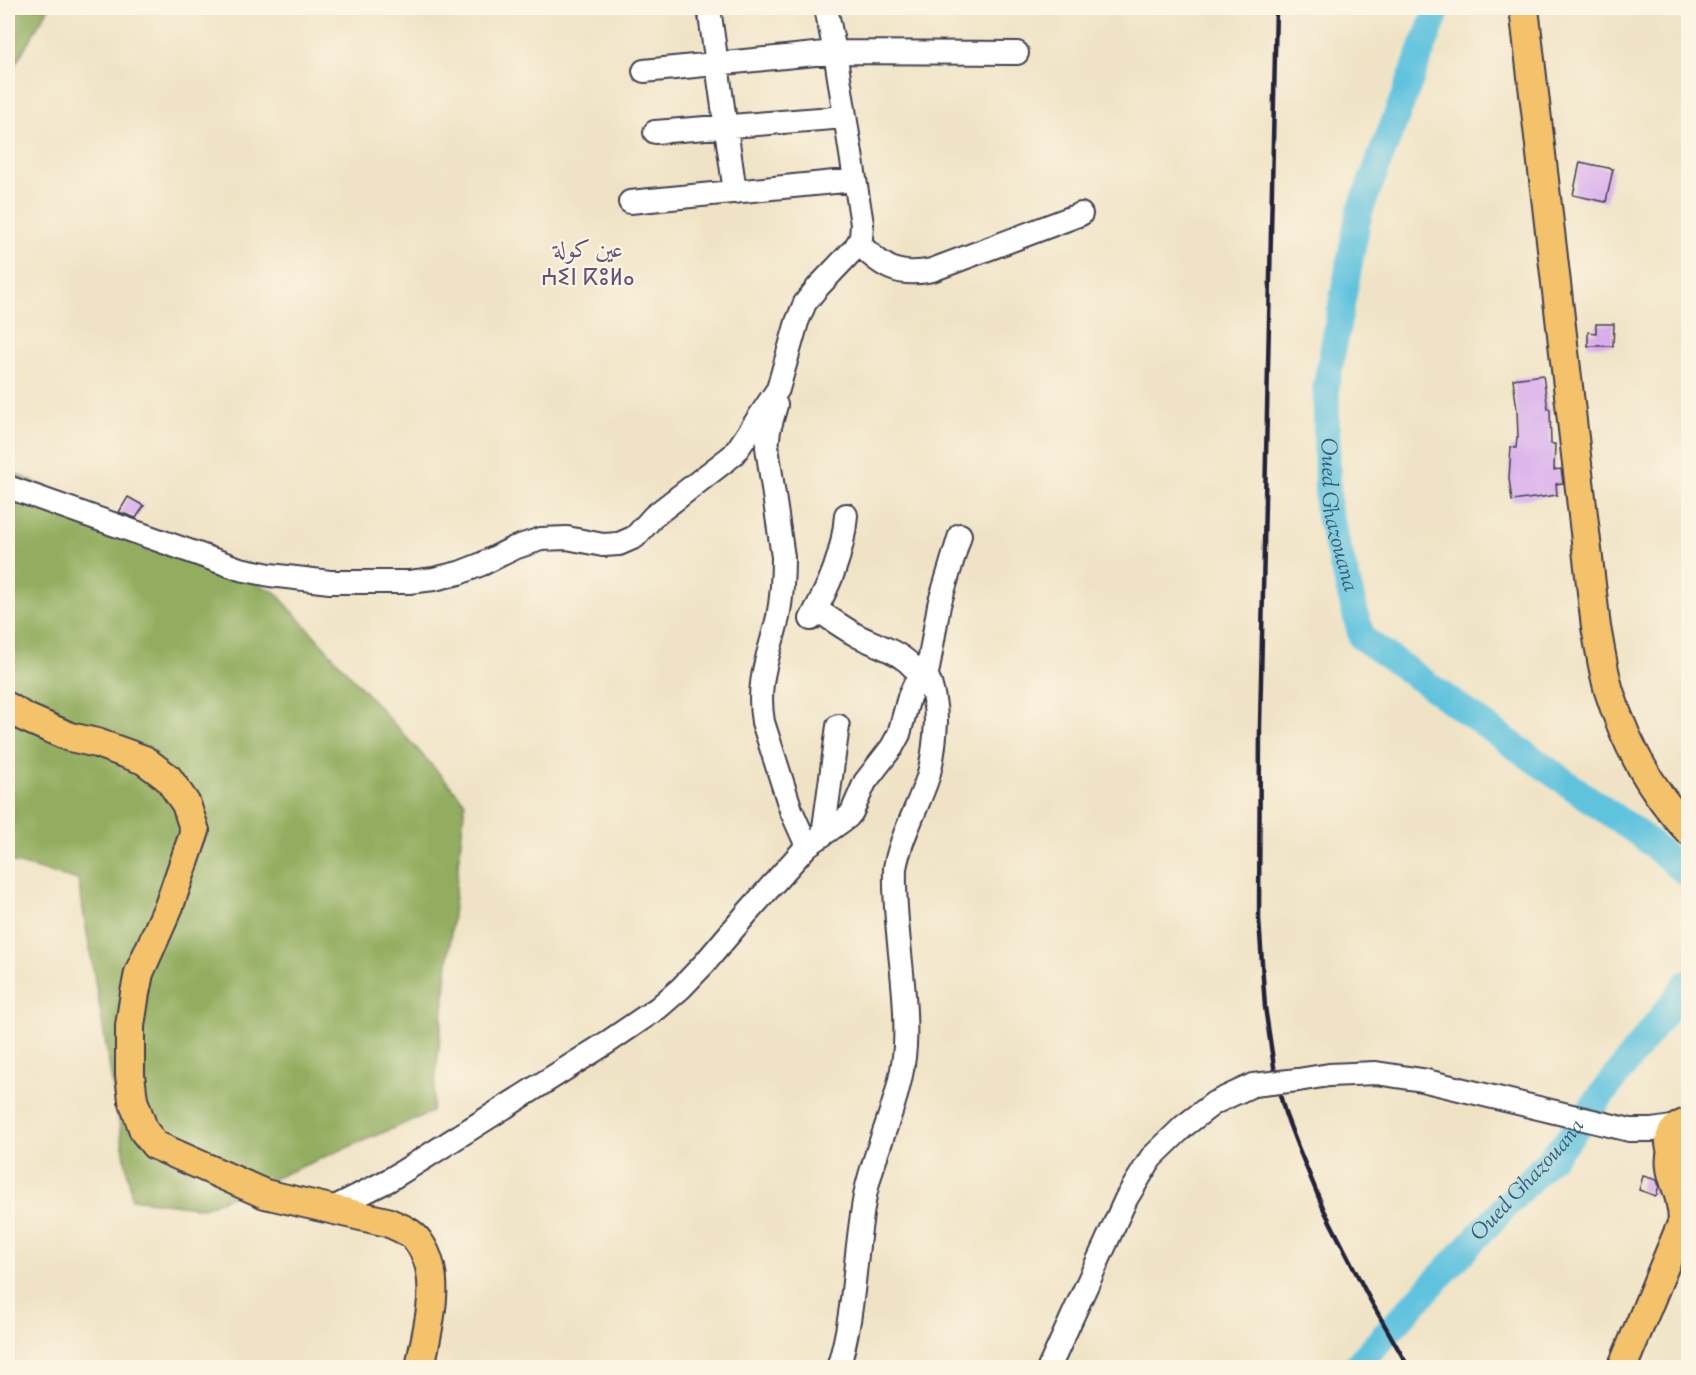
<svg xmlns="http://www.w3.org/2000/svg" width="1696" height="1375" font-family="'Sorts Mill Goudy',Amiri,'Noto Sans Tifinagh',serif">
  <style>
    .forest { fill: #92ad5f; stroke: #5a684d; stroke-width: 1.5 }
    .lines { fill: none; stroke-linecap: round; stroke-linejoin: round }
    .river { stroke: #60c3de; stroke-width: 27 }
    .building { fill: #d8aced }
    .minor-casing { stroke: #413f50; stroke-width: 26 }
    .major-casing { stroke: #413f50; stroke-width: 32 }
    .minor { stroke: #fff; stroke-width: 22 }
    .major { stroke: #f4c26a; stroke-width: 28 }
    .rail { stroke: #22223b; stroke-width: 4.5 }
    .minor-bridge-casing { stroke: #413f50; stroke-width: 26; stroke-linecap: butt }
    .minor-bridge { stroke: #fff; stroke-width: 22 }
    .labels { text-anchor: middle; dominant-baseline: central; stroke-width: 4.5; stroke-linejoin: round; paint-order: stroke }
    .water-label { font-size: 22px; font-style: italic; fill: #385a74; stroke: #fcf5e5 }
    .quarter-label { font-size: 24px; fill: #625279; stroke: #fcf5e5 }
  </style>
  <rect width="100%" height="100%" fill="#fcf5e5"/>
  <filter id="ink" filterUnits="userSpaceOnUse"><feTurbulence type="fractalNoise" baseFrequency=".0167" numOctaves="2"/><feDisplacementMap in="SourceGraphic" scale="12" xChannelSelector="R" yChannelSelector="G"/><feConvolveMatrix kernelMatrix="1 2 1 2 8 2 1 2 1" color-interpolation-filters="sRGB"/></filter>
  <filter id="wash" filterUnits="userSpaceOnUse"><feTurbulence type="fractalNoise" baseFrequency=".008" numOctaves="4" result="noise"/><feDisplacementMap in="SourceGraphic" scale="24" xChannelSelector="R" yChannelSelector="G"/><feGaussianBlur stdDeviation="1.35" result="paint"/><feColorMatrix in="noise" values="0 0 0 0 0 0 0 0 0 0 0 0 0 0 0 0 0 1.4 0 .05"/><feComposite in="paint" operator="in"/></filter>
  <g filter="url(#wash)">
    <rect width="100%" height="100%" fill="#f0e3c5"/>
    <path class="forest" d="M8,8h41l-41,68z
      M8,470l267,122 190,210 -33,310 -229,96 -71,-9 -54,-319 -70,-19z"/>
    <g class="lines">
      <g class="river">
        <path id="s1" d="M1438,8l-79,205 -33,173 2,124 34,128 281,199 45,37"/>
        <path id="s2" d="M1354,1368l211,-225 123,-161"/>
      </g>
    </g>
    <g id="blocks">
      <path class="building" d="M1580,162l33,7 -7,33 -33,-7z
        M1596,324h18l-1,22h-25v-14l8,1z
        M1543,375l5,34h2l1,35h4l-1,26 7,-1 2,14 -7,1 1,11 -45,6 -3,-23 2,-31 5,1 1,-11h1l-1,-27 -4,-31z
        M128,497l16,9 -8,12 -17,-6z
        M1643,1176l14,4 2,6 -3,10 -17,-6z"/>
    </g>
  </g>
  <g filter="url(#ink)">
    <use href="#blocks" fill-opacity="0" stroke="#413f50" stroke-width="1.5"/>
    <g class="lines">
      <g class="minor-casing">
        <path id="minor" d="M709,8l26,184
          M644,71l191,-19 182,1
          M655,132l190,-15
          M630,202l225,-22
          M858,243c24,23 39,35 74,27l149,-56
          M776,405l-7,25 -2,17 16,110c0,21 -1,40 -5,60 -9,39 -22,64 -15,105l28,88 16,36
          M8,487l232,82 30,6 60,7h79l25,-3 25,-6 23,-9 32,-16 27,-9 26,-1 36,7 16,-1 16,-7 19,-21 79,-61 6,-8 39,-58 19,-67 8,-19 12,-15 38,-40 6,-10 1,-14 -27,-172 -9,-44
          M816,609c13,9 26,18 40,26 25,13 50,17 65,43
          M811,619c19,-35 32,-64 35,-104
          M823,835l15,-109
          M1298,1080l31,-5 47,-2 46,7 208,50h22l27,-4
          M331,1209l58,-29 29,-18 190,-120 50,-34 23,-20 23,-24 44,-52 59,-66 41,-29 4,-5 13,-30 27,-35 7,-13 10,-37 5,-11 14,-17 11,-64 21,-70
          M838,1368c18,-57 16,-118 28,-177 11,-49 36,-94 39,-145 3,-59 -12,-120 -10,-178 6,-32 23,-61 33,-91 5,-18 7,-36 8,-55 0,-18 -3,-33 -10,-49
          M1049,1368l77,-169 25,-41 33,-32 30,-23 39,-18"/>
      </g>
      <g class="major-casing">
        <path id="major" d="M1524,8l72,619c4,21 7,43 13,64 16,51 42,100 79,139
          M8,707l16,10 46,20 27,6 47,17 24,18 18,26 9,27 -26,75 -30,67 -4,20 -5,33v49l3,25 11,31 11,14 110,49 122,28c11,5 24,9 31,19 27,36 9,87 2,127
          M1672,1151c-5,17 4,32 8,48 2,8 3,16 3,24
          M1685,1160c-22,-7 -19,-33 3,-37
          M1622,1368l66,-159"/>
      </g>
      <use href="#minor" class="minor"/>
      <use href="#major" class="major"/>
      <path class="rail" d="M1276,8l-16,717 -1,194 6,88 11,73 9,33 13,34 26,63 44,86 41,72"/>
      <g class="minor-bridge-casing">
        <path id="minor-bridge" d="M1253,1085l45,-5"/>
      </g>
      <use href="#minor-bridge" class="minor-bridge"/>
    </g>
  </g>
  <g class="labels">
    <g class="water-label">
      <text stroke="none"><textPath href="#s1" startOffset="526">Oued Ghazouana</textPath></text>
      <text stroke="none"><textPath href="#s2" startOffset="256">Oued Ghazouana</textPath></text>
    </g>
    <g class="quarter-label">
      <text x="588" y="251">عين كولة<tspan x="588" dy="28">ⵄⵉⵏ ⴽⵓⵍⴰ</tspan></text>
    </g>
  </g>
  <rect width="1696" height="1375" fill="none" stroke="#fcf5e5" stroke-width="30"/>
</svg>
